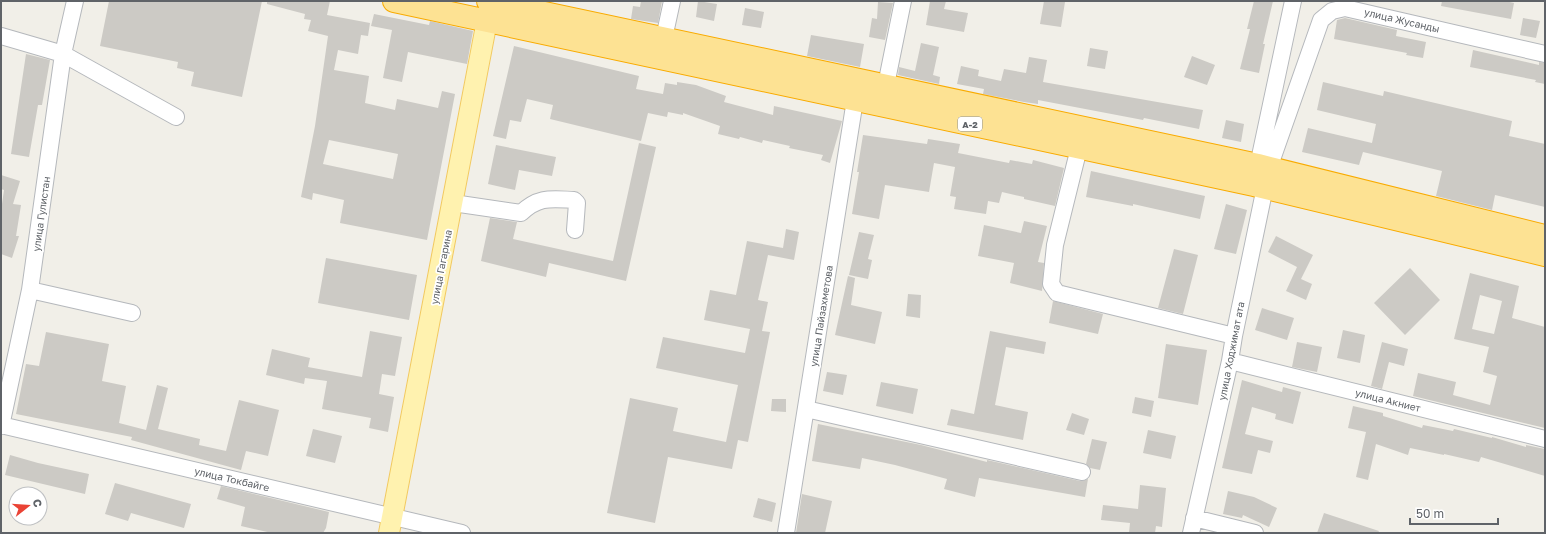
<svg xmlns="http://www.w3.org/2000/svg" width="1546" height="534" font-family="'Golos Text',sans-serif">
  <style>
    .building { fill: #cccac5; fill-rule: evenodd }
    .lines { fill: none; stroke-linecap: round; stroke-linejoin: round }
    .minor-casing { stroke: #b5b8bc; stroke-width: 18 }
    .major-casing { stroke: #f2c960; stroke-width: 22 }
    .highway-casing { stroke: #f9ab00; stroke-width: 24 }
    .minor { stroke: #fff; stroke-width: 16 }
    .major { stroke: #fff2af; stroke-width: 20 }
    .highway { stroke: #fde293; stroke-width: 22 }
    .labels { text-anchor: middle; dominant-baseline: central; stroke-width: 3.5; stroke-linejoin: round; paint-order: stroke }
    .shield { fill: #fff; stroke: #8f9295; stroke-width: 1 }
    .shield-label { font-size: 9px; font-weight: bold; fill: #5f6368 }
    .street-label { font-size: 10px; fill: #5f6368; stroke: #fff }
  </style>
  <rect width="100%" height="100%" fill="#f1efe8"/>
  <path class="building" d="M109,1h153l-20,96 -51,-11 3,-14 -17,-4 1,-6 -78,-16z
    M267,1h63l-3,14 43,8 -2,13 -7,-1 -3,19 -20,-4 -4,20 35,6 -4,27 30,7 2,-11 41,9 4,-17 13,3 -28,146 -87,-17 4,-23 -31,-7 -1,7 -11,-3 14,-71 13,-90 -20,-5 3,-11 -7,-1 1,-5 -38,-10zM329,140l69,14 -5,25 -70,-15z
    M641,1h21l-4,22 -27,-4 2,-13 7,1z
    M698,1l19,3 -3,17 -18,-4z
    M930,1h16l-2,8 24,4 -4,19 -38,-7z
    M1044,1l21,1 -4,25 -21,-3z
    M1254,1h19l-10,43h2l-6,29 -19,-4 10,-40h-3z
    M1442,1h63l9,2 -3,16 -70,-13z
    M878,2l15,1 -8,37 -16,-3 3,-19 5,1z
    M745,8l19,4 -3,16 -19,-3z
    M374,14l55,11 1,-4 43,10 -6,33 -59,-12 -6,30 -19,-4 9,-48 -21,-4z
    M1345,18l52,12 -1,6 30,6 -3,16 -17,-3 1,-2 -73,-14 3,-19z
    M1523,18l17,3 -4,17 -16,-3z
    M811,35l53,9 -4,23 -53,-11z
    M921,43l18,4 -6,28 7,2 -1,7 -41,-9 1,-8 16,4z
    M514,46l125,30 -3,13 27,5 2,-11 12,2v-3l19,3 30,11 -2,6 49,13 1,-9 68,15 -12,42 -9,-3 2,-5 -34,-7 1,-2 -27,-6 -1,3 -22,-6 -1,2 -21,-5 2,-8 -37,-13v2l-15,-3 -1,5 -19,-4 -7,28 -91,-22 3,-14 -26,-6 -6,23 -11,-2 -4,19 -13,-3z
    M1090,48l18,3 -3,18 -18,-3z
    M1473,50l66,15v-3l6,1v21l-10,-2 1,-2 -66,-13z
    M26,54l24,6 -8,45h-4l-9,52 -18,-3z
    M1192,56l23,9 -8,20 -23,-8z
    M1029,57l18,3 -4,22 160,28 -4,19 -55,-11 -1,2 -105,-20v4l-14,-2 -41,-8 1,-5 -27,-5 4,-18 18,4 -1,6 23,5 3,-12 22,4z
    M1323,82l60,14 1,-5 128,30 -3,15 36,8v63l-50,-12 -3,15 -56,-14 6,-25 -79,-19 -4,13 -57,-13 6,-24 64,15 4,-19 -59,-14z
    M1226,120l18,4 -3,18 -19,-4z
    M863,135l64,9 1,-5 32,5 -2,9 51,10 1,-3 22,4 1,-4 31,8 -9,38 -31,-7v-2l-22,-5 -3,11 -11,-2 -2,13 -32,-5 2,-12 -6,-1 5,-29 -21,-4 -5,29 -44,-7 -6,34 -27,-5 7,-42h-2z
    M639,143l17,4 -30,134 -77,-18 -3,14 -65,-16 9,-43 27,4 -4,17 100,22z
    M496,145l60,12 -4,19 -33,-6 -4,20 -27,-6z
    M1091,171l114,25 -5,23 -67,-15v2l-47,-9z
    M1,175l19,6 -7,23 8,1 -5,31h3l-7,22 -11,-4v-43l3,-21 -3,-1z
    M1226,204l21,6 -11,44 -22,-5z
    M1024,221l23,5 -9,36 6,1 -2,28 -32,-8 4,-20 -36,-7 6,-31 37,8z
    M786,229l13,3 -5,28 -26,-5 -10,45 10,2 -6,29 8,1 -22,110 -10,-2 -6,29 -64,-12 -13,66 -48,-10 23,-115 48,10 -5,23 53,11 12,-57 -82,-17 7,-31 82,16 5,-24 -46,-9 6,-30 26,5 11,-54 36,7z
    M859,232l15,3 -6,24 4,1 -4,19 -19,-4z
    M1276,236l37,19 -12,24 11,5 -6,16 -20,-9 11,-24 -29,-15z
    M1174,249l24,6 -15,59 -25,-6z
    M326,258l91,17 -8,45 -91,-17z
    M1410,268l30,32 -35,35 -31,-32z
    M1470,273l49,13 -7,32 33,9v101l-132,-32 5,-23 38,9 -3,13 37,10 7,-29 -14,-4 6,-25 -35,-8zM1480,295l22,6 -8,33 -22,-5z
    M848,276l7,2 -4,27 31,7 -7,32 -40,-9z
    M908,294l13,1 -1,23 -14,-2z
    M1053,301l50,13 -5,20 -49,-11z
    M1262,308l32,10 -7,22 -32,-10z
    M1343,330l22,5 -5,28 -23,-5z
    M370,331l32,6 -7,39 -13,-2 -3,20 15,3 -6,35 -19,-4 2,-10 -49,-9 5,-28 -22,-3 -1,6 -38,-9 6,-26 38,9 -2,9 54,10z
    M990,331l56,11 -2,12 -38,-7 -11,58 33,7 -5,28 -76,-15 4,-16 23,5z
    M46,332l63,12 -7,37 24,5 -7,37 27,7 11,-45 11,3 -10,41 42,10 -1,6 27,6 13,-51 40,10 -11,46 -22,-5 -5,19 -110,-30 1,-3 -116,-23 10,-50 13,2z
    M1297,342l25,5 -5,25 -25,-5z
    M1382,342l26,7 -4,17 -15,-4 -7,27 -11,-3z
    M1166,344l41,6 -9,55 -40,-7z
    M827,372l20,3 -4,20 -20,-4z
    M1242,380l40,12 1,-5 18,5 -8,32 -18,-5 1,-5 -24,-7 -7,27 28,7 -3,12 -12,-3 -6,24 -30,-6z
    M881,382l37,7 -5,25 -37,-8z
    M1135,397l19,4 -3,16 -19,-4z
    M772,399h14v13l-15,-1z
    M1353,406l30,7v3l39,12 1,-3 30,6 1,-2 38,9v-1l34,10v-2l19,4v27l-64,-19 -2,5 -35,-8v1l-34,-7 -2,7 -32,-11 -8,36 -12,-3 10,-45 -18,-4z
    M1072,413l17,6 -5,16 -18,-5z
    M818,424l103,21 66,17v-2l93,21 8,-2 -3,18 -106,-19 -4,19 -31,-8 3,-10 -52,-14 -33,-7 -2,11 -48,-8z
    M313,429l29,7 -7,27 -29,-7z
    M1148,430l28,6 -5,23 -28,-6z
    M1092,439l15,3 -7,28 -10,-2 -4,-4z
    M10,455l28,8 51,11 -4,20 -80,-19z
    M115,483l76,21 -7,24 -53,-15 -3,8 -23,-7z
    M1140,485l26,3 -4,39 -6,-1 -1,7h-26l1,-10 -29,-3 2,-15 35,4z
    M221,486l108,26 -3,16 -3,5h-51l-31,-7 4,-19 -28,-8z
    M1228,491l26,6 23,11 -8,19 -26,-12 -1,3 -19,-4z
    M802,494l30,7 -7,32h-29z
    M758,498l18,5 -4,19 -19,-5z
    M1324,513l55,18 -1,2h-61z"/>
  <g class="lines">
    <g class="minor-casing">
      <path id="minor" d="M1,36l62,18 113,63
        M664,38l8,-37
        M886,85l17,-84
        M1079,148l-24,97 -4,39 6,9 177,43
        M1256,175l37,-174
        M453,203l68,10c18,-17 30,-14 53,-13l3,3 -2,27
        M30,290l102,23
        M1230,361l315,78
        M806,409l276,63
        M1,425l461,108
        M1,426l29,-136 33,-236 12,-53
        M1194,518l61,15
        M786,533l69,-433
        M1191,533l39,-172 4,-25 35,-168 52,-148 11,-9 13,-3 200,46"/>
    </g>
    <g class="major-casing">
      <path id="major" d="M389,533l101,-528"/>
    </g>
    <g class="highway-casing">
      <path id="highway" d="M394,1l860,184 291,70
        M488,1l770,164 287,71"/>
    </g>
    <use href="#minor" class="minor"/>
    <use href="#major" class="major"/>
    <use href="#highway" class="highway"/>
  </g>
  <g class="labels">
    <rect class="shield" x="958" y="117" width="24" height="14" rx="3"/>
    <g class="shield-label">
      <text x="970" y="124">A-2</text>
    </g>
    <g class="street-label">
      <text transform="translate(1402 20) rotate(13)">улица Жусанды</text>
      <text transform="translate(41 214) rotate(-82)">улица Гулистан</text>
      <text transform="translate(441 267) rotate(-79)">улица Гагарина</text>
      <text transform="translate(821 316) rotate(-81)">улица Пайзахметова</text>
      <text transform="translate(1231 351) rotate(-79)">улица Ходжимат ата</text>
      <text transform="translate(1388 400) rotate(14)">улица Акниет</text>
      <text transform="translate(232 479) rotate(13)">улица Токбайге</text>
    </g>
  </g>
  <rect width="1546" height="534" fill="none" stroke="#5f6368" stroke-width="4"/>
  <g transform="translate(28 506) rotate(73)"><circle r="19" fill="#ffffff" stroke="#bfc1c3"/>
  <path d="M0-3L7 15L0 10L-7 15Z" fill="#ea4335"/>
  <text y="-6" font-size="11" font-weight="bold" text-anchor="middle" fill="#5f6368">С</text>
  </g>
  <path d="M1410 518v6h88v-6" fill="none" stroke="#5f6368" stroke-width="2"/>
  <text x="1416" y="518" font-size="12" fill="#5f6368" stroke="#ffffff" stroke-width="3" paint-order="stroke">50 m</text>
</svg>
